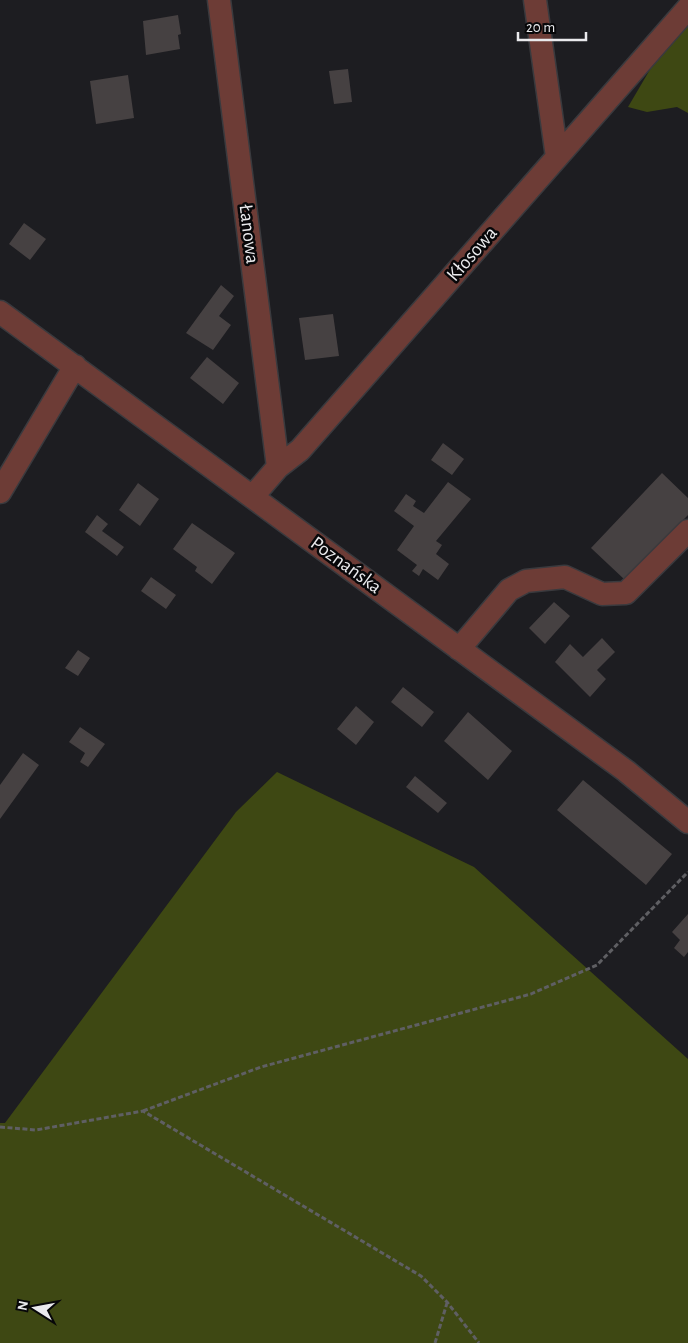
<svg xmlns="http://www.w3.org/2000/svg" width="688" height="1343" font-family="'Alegreya Sans',sans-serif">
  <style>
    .green { fill: #3e4813 }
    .building { fill: #464142 }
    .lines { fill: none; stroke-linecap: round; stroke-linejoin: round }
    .minor-casing { stroke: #3a3a3e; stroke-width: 25 }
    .path { stroke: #5f5f63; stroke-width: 3; stroke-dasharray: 5 2.5; stroke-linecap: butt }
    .minor { stroke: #6d3c36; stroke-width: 22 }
    .labels { text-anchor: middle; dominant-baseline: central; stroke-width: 5; stroke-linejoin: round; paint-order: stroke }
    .street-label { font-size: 20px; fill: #eaeaed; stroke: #070709 }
  </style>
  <rect width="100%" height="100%" fill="#1d1d21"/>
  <path class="green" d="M688,24v89l-11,-6 -30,5 -19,-5 27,-46z
    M277,772l197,95 214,192v284h-688v-220h5l231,-311z"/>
  <path class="building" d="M178,15l3,19 -3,1 2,14 -34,6 -3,-34z
    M348,69l4,33 -18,2 -5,-33z
    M128,75l6,43 -38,6 -6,-43z
    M24,223l22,16 -16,21 -21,-16z
    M221,285l13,11 -15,20 12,9 -18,25 -27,-17z
    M333,314l6,42 -34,4 -6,-42z
    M207,357l32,26 -16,21 -33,-26z
    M443,443l21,16 -12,16 -21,-15z
    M662,473l26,25v17l-63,65 -34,-32z
    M448,482l23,17 -35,42 6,4 -6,9 13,10 -11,16 -15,-11 -4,7 -7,-5 5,-6 -20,-15 17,-24 -20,-15 12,-17 10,7 -3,5 11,7z
    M138,483l21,16 -19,27 -21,-16z
    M97,515l11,9 -6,7 22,16 -7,9 -32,-24z
    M192,523l43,30 -23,31 -17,-13 2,-4 -24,-18z
    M151,577l25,18 -10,14 -25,-18z
    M554,602l16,14 -25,28 -16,-16z
    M602,638l13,14 -18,18 9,9 -16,18 -35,-35 15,-18 13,13z
    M78,650l12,8 -12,18 -13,-8z
    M403,687l31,25 -12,15 -31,-25z
    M356,706l18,16 -18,23 -19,-16z
    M468,712l44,39 -24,29 -44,-39z
    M80,727l25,17 -17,23 -8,-5 5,-9 -16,-11z
    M23,753l16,12 -39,54v-34z
    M415,776l32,27 -9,10 -32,-26z
    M583,780l89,74 -26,31 -89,-75z
    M688,914v38l-4,5 -10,-9 6,-8 -8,-8z"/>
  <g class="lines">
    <g class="minor-casing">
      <path id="minor" d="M219,0l59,467
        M535,0l22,157
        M0,312l626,459 62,51
        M0,492l75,-126
        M253,496l25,-29 22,-17 388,-442
        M459,649l50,-59 17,-9 39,-4 37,17 24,-1 62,-62"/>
    </g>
    <path class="path" d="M143,1111l118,-44 270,-73 66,-29 91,-93
      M0,1127l36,3 107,-19 278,165 26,26 32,41
      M435,1343l12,-40"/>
    <use href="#minor" class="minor"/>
  </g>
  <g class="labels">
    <g class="street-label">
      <text transform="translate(249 234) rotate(83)">Łanowa</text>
      <text transform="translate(472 254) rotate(-49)">Kłosowa</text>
      <text transform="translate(346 565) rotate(36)">Poznańska</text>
    </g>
  </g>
  <g transform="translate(35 1308) rotate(281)" stroke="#070709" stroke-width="4" paint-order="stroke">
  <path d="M0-4L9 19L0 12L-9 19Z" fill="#eaeaed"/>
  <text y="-8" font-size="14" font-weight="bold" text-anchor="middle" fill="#eaeaed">N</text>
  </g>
  <path d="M518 32v8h68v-8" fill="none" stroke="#eaeaed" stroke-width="2.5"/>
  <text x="526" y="32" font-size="15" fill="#eaeaed" stroke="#070709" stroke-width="4" paint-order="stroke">20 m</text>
</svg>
